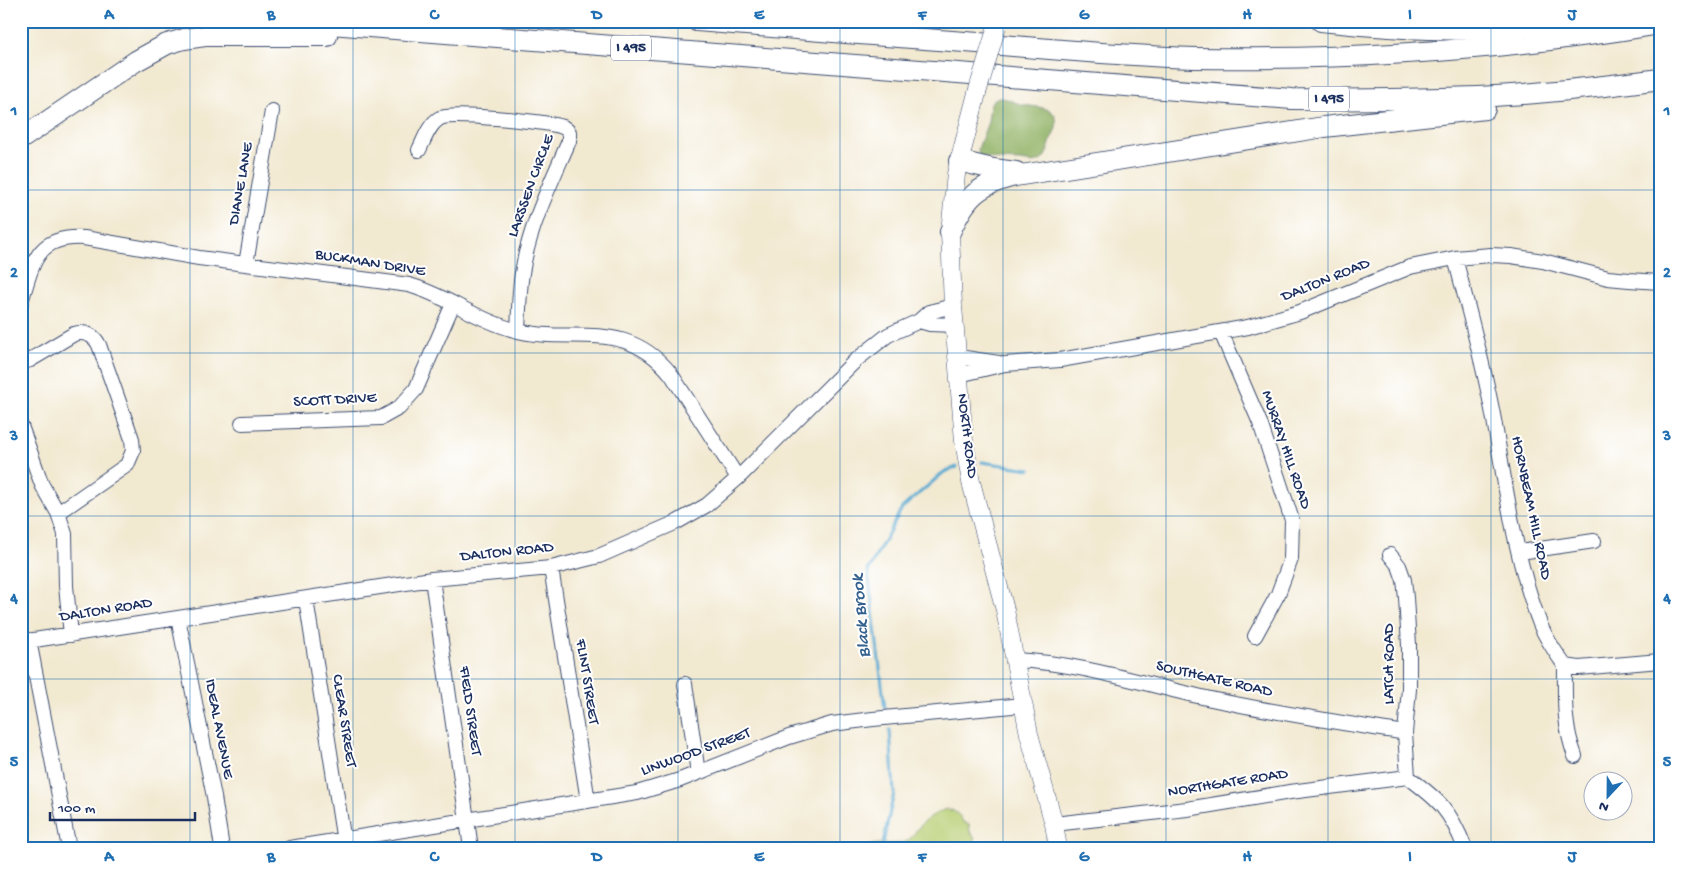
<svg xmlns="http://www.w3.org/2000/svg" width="1681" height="869" font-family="'Gochi Hand',sans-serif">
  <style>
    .green { fill: #b8cf74; stroke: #6a7f69 }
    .forest { fill: #92b266; stroke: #567062 }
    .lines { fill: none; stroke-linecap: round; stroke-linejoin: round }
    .stream { stroke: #58aad3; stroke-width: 3 }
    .minor-casing { stroke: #3b4b6f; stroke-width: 16 }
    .major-casing { stroke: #3b4b6f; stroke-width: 19 }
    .highway-casing { stroke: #3b4b6f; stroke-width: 22 }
    .minor { stroke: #fff; stroke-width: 14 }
    .major { stroke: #fff; stroke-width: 18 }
    .highway { stroke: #fff; stroke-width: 20 }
    .major-bridge-casing { stroke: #3b4b6f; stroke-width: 19; stroke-linecap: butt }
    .major-bridge { stroke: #fff; stroke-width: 18 }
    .grid { fill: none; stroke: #1f6fb2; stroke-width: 1; stroke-opacity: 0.55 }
    .labels { text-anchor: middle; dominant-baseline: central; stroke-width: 4; stroke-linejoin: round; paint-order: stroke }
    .shield { fill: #fff; stroke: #5f6d8e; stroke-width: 1 }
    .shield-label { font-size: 15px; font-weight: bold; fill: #1b2f5e }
    .street-label { font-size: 16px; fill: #1b2f5e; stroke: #fff }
    .water-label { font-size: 18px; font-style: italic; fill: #33608d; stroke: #fff }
    .neatline { fill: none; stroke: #1f6fb2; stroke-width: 2 }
    .grid-label { font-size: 16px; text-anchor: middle; font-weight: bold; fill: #1f6fb2 }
  </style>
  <rect width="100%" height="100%" fill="#fff"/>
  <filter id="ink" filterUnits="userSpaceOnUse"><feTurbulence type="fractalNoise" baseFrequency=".02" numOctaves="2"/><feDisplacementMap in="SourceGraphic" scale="10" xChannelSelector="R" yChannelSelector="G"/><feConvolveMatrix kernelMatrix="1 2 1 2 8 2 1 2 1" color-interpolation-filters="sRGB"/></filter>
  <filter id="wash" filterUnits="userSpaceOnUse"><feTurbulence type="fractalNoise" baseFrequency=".0096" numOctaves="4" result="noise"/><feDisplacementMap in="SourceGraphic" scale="20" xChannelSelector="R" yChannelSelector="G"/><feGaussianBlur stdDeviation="1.12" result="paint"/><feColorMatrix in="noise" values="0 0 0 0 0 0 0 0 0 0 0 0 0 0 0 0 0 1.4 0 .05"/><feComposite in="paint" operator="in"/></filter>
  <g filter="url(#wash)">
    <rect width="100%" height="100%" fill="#f2e9d1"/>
    <path class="green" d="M946,809c9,1 13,5 17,13l6,3 1,7 4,5 2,11h-112c13,-8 29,-1 43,-7 6,-3 8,-10 13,-15 7,-8 16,-13 26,-17z"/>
    <path class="forest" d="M999,98c8,0 14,4 21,6 9,3 27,2 33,9 6,7 3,16 0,22 -3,6 -4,15 -8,21 -7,10 -15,6 -25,5 -16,-1 -25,0 -41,-6l-1,-6 10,-27 2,-17 3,-5z"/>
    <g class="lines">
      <path class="stream" d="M982,462l48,7
        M885,709l-17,-138 34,-63 42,-36 13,-5
        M882,848l12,-55 -4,-63"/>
    </g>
  </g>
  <g filter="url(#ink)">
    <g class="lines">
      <g class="minor-casing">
        <path id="minor" d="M419,150c5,-10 10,-26 21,-32 13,-6 107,4 123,9 3,2 3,2 6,5v9c-18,42 -40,86 -47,132 -3,19 -3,39 -4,58
          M1455,258c14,54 29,107 39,162 12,68 21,139 46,204 6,15 16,29 25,42l14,2 81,-7
          M246,264l26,-153
          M21,302c12,-39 15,-67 63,-64l115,20 210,27c36,10 66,34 102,44 60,18 112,-14 160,45l67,104
          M919,321l11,3 24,1
          M1221,332l39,91 32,97 -1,39 -13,35 -23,42
          M958,357l41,6
          M21,363l9,-3 44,-26c11,-3 20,1 25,11l33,94 1,12 -6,14 -69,48
          M959,375l46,-11 55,-4 188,-33 52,-15 110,-45 45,-9 36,-3 20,1 32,5 65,17 21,2 31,2
          M242,423l139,-5 18,-10 17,-19 37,-85
          M21,426l21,59 16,28 7,21 1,52 5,49
          M1520,552l74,-11
          M1390,555l9,11 5,14 2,18 3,47v44l-4,44 3,44
          M551,568l37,233
          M432,579l39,269
          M306,599l39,249
          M178,618l36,179 8,51
          M29,640l40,208
          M21,642l411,-63 119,-11 48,-12 78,-34 30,-17 31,-27 118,-118 32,-25 31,-14 10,-9 24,-6
          M1015,660c64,3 125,23 187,37 67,15 135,25 203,36
          M1565,666c0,34 -2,57 10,90
          M685,684l13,89
          M1408,777c32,24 42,33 57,71
          M1054,824l133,-15 103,-17 118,-15
          M290,848l347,-55 43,-13 109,-43 43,-13 41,-5 150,-14"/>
      </g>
      <g class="major-casing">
        <path id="major" d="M977,93l-21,81 -6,58 3,74 11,135 7,41 34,128 24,124 25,90 4,24"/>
      </g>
      <g class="highway-casing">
        <path id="highway" d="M292,21l1000,78c63,1 124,0 186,-2 61,-3 122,-10 182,-18
          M697,21c94,8 187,15 281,22 73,6 145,13 218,15 158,2 308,-7 464,-34
          M1321,21c79,9 158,11 238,6
          M21,139l115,-78 31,-17 17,-5 21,-3h122
          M959,161l34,8 23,3
          M950,232c16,-35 27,-47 65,-56l309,-49 161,-18"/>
      </g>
      <use href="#minor" class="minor"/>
      <use href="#major" class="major"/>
      <use href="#highway" class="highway"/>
      <g class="major-bridge-casing">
        <path id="major-bridge" d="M977,93l20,-67"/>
      </g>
      <use href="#major-bridge" class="major-bridge"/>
    </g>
  </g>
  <path class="grid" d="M190,21v827M353,21v827M515,21v827M678,21v827M840,21v827M1003,21v827M1166,21v827M1328,21v827M1491,21v827M21,190h1639M21,353h1639M21,516h1639M21,679h1639"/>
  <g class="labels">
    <g class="shield">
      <rect x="611" y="35.5" width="40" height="25" rx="4"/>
      <rect x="1309" y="86.5" width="40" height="25" rx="4"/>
    </g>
    <g class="shield-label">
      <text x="631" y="48">I 495</text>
      <text x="1329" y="99">I 495</text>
    </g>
    <g class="street-label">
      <text transform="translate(242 184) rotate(-80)">DIANE LANE</text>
      <text transform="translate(532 186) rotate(-70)">LARSSEN CIRCLE</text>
      <text transform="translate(370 264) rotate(9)">BUCKMAN DRIVE</text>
      <text transform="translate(1326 281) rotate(-22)">DALTON ROAD</text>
      <text transform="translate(335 401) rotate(-3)">SCOTT DRIVE</text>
      <text transform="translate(966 436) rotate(83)">NORTH ROAD</text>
      <text transform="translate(1285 450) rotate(71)">MURRAY HILL ROAD</text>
      <text transform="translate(1530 508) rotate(78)">HORNBEAM HILL ROAD</text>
      <text transform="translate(507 553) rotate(-6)">DALTON ROAD</text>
      <text transform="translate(106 611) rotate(-9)">DALTON ROAD</text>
      <text transform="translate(1390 664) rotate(-90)">LATCH ROAD</text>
      <text transform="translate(1214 680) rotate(13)">SOUTHGATE ROAD</text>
      <text transform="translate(586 682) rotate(81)">FLINT STREET</text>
      <text transform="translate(469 711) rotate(82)">FIELD STREET</text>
      <text transform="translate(343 721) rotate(81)">CLEAR STREET</text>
      <text transform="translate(218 729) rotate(79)">IDEAL AVENUE</text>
      <text transform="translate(696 753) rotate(-20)">LINWOOD STREET</text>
      <text transform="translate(1228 784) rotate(-9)">NORTHGATE ROAD</text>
    </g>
    <g class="water-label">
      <text transform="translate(862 616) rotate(-95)">Black Brook</text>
    </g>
  </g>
  <rect width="1681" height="869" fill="none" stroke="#fff" stroke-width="55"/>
  <g transform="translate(1608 796) rotate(202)"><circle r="24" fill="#ffffff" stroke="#a4acbf"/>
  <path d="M0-4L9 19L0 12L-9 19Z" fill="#1f6fb2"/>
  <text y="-8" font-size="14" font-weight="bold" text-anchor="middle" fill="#1b2f5e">N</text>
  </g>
  <path d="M50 812v8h145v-8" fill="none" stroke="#1b2f5e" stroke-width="2.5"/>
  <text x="58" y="812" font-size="15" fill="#1b2f5e" stroke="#ffffff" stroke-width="4" paint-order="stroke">100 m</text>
  <rect x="28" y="28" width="1626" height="814" class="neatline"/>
  <g class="grid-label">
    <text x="109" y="19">A</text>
    <text x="271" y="19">B</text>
    <text x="434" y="19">C</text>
    <text x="597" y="19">D</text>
    <text x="759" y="19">E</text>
    <text x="922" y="19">F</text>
    <text x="1084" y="19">G</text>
    <text x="1247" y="19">H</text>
    <text x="1410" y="19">I</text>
    <text x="1572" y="19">J</text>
    <text x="14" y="115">1</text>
    <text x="1667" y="115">1</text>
    <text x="14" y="277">2</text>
    <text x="1667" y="277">2</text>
    <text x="14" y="440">3</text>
    <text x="1667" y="440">3</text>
    <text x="14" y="603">4</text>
    <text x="1667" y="603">4</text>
    <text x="14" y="766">5</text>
    <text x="1667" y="766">5</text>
    <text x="109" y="861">A</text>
    <text x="271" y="861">B</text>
    <text x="434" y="861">C</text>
    <text x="597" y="861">D</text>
    <text x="759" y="861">E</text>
    <text x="922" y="861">F</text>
    <text x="1084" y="861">G</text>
    <text x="1247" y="861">H</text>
    <text x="1410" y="861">I</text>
    <text x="1572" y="861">J</text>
  </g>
</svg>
